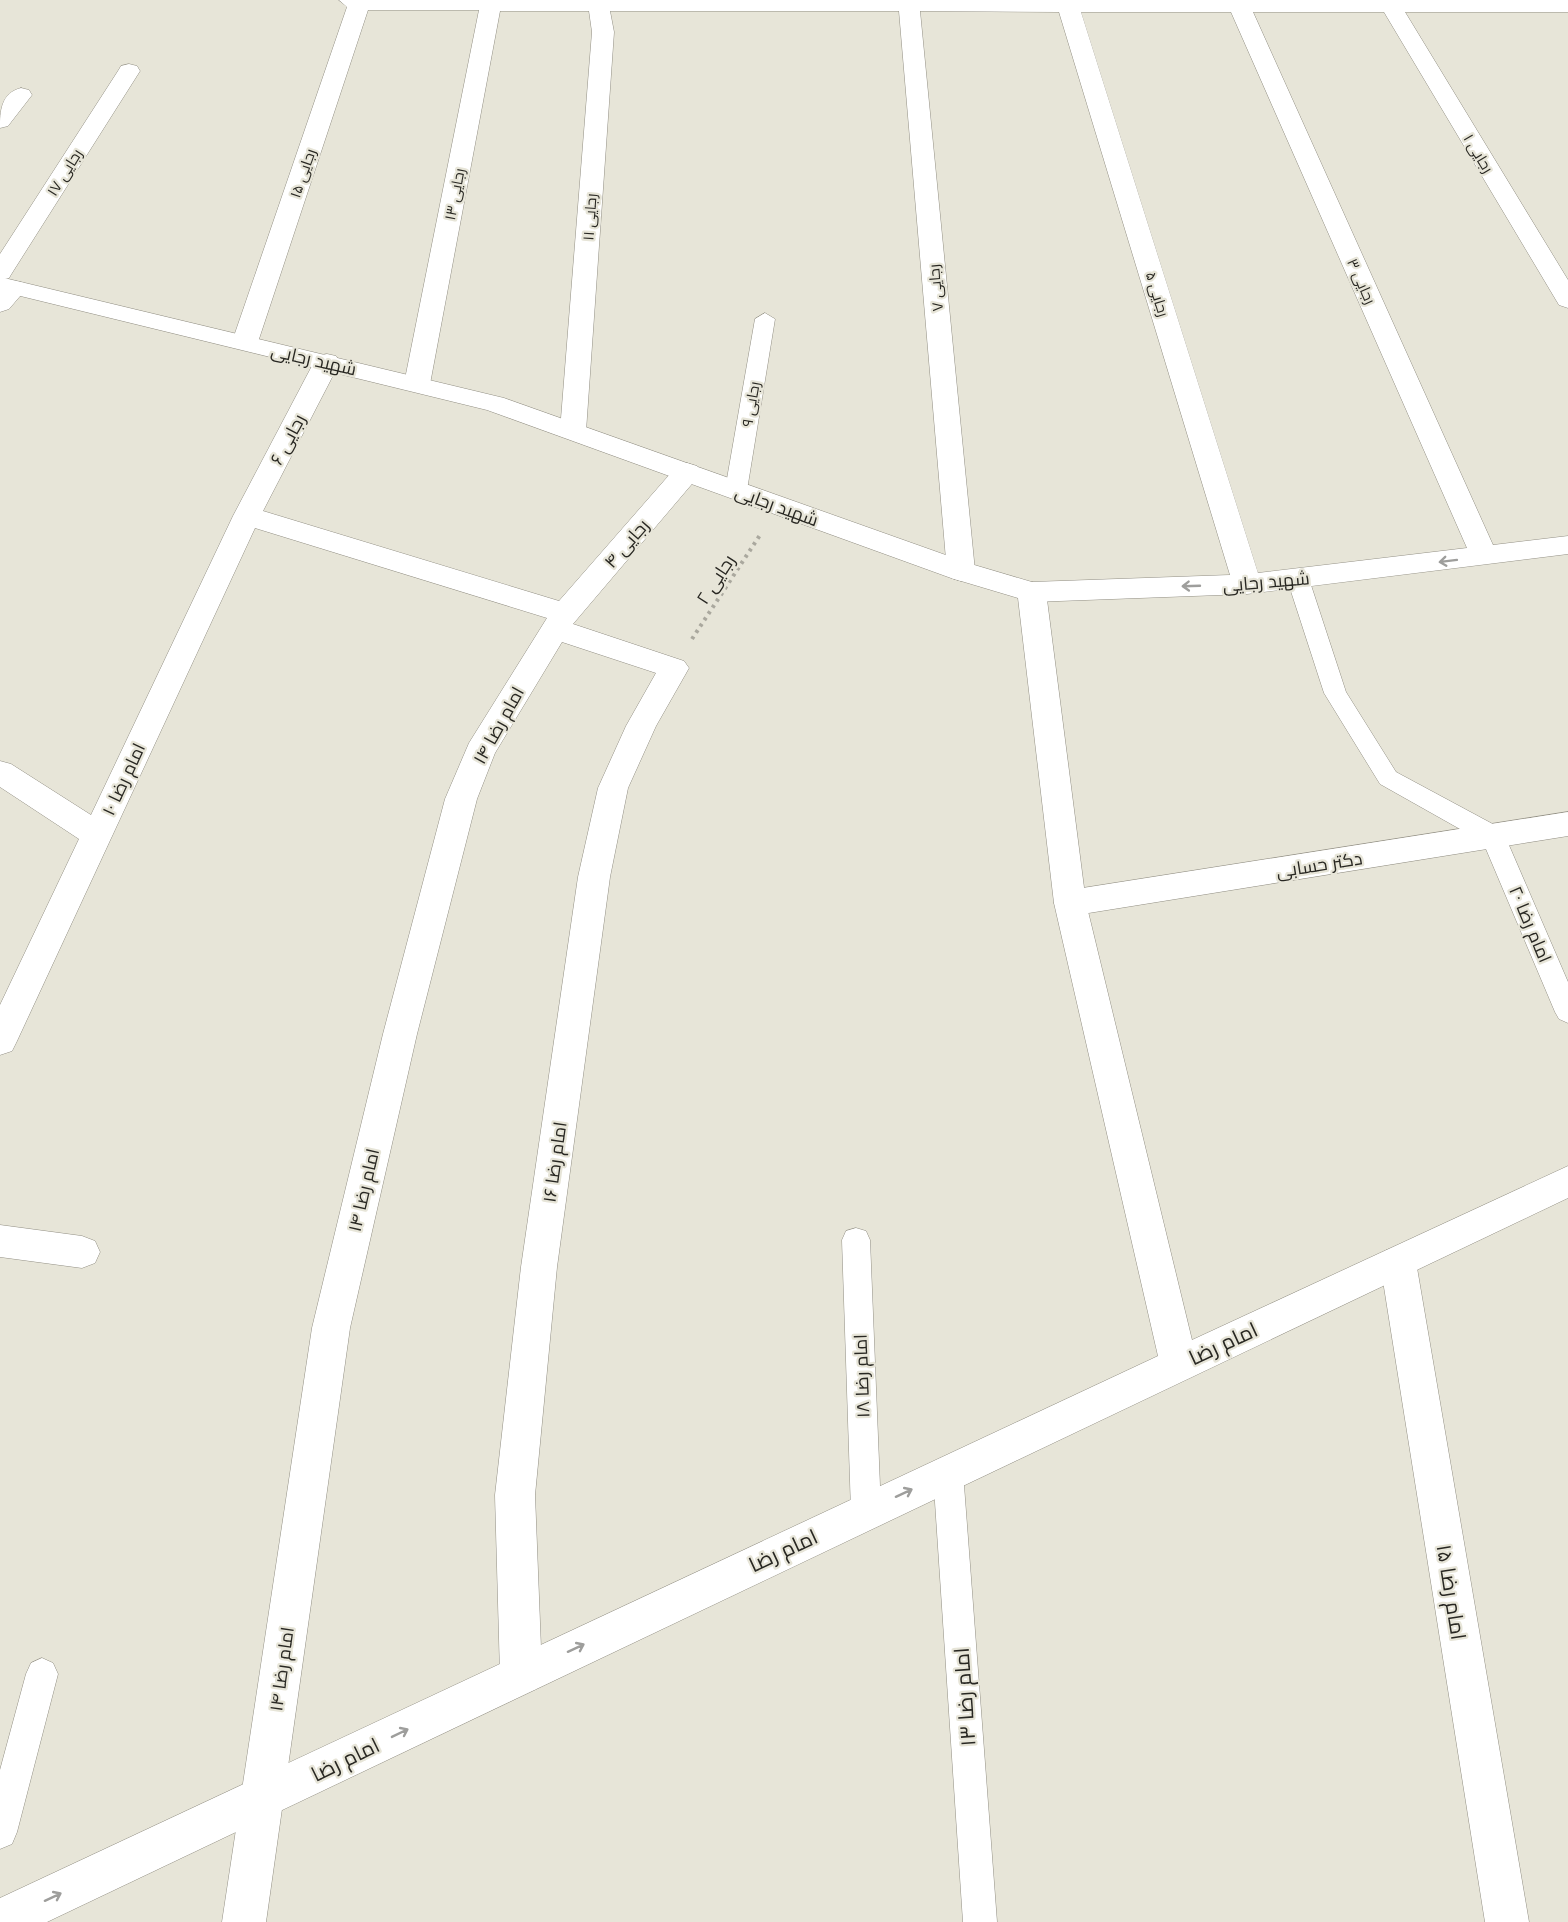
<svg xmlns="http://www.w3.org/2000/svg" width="1568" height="1922" font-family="'Open Sans',Cairo,sans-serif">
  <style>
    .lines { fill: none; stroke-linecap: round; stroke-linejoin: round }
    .lane-casing { stroke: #928f84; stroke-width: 1 }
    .street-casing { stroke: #928f84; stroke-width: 1 }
    .secondary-casing { stroke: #928f84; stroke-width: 1 }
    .path { stroke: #aaa89e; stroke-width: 4; stroke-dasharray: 3 4.5; stroke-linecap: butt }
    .lane { fill: #fff; fill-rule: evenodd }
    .street { fill: #fff; fill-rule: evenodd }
    .secondary { fill: #fff; fill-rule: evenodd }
    .oneway { stroke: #9e9e9c }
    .labels { text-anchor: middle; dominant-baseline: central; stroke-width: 4.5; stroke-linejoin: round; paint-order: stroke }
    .far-street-label { font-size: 15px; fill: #282722; stroke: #e7e5d8 }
    .street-label { font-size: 18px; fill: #282722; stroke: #e7e5d8 }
    .near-street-label { font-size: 21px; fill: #282722; stroke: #e7e5d8 }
  </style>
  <rect width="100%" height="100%" fill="#e7e5d8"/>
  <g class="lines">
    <g class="lane-casing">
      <path id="lane" d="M765,313l10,6 -28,171 -4,5h-14l-4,-5 30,-171z
        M1298,571l8,3 3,5 37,113 50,80 106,57 66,153v41l-9,-4 -4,-7 -72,-170 -103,-58 -56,-91 -37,-114 3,-5z
        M856,1228l10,3 4,9 11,271 -4,10 -11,5 -11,-5 -4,-10 -9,-271 4,-9z
        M948,1458l11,4 4,10 34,450h-34l-30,-450 4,-10z
        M42,1658l11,5 5,11 -41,158 -5,12 -12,5v-79l26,-96 5,-11z"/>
    </g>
    <g class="street-casing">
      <path id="street" d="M339,0h1229v12h-163l163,268v28l-9,-3 -3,-5 -172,-288h-131l240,533 75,-9v18l-321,40 -215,8 -10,-3 -4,-7 4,-7 10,-3 198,-7 -171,-563 -139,-1 55,560 -4,7 -10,3 -10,-3 -4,-7 -48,-560h-289l4,21 -28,399 -4,6 -9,3 -9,-3 -4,-6 32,-399 -3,-21h-89l-70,373 -4,6 -9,2 -9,-2 -4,-6 75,-374h-111l-110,332 -4,6 -9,2 -9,-2 -4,-6 115,-335zM1081,12h150l236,536 -209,25z
        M129,64l8,2 3,5 -128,202 -3,5 -9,2v-26l118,-183 3,-5z
        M21,88l8,2 3,5 -24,31 -8,2c0,-17 1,-35 21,-40z
        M15,281l9,2 3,5 -18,21 -9,3v-23l6,-6z
        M327,354l9,2 4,6 -77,149 296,90 118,-135 10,-3 10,3 4,6 -4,6 -124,146 111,37 5,7 -33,58 -28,62 -18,89 -53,390 -22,228 7,179 -6,15 -15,6 -15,-6 -6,-15 -5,-179 26,-228 57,-390 20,-89 28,-62 30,-53 -94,-31 -67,111 -18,46 -60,235 -67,294 -84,594h-44l90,-594 71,-294 62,-235 24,-56 78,-125 -292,-90 -238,513 -5,10 -12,4v-50l79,-166 -79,-52v-26l11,3 80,51 142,-299 81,-154 4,-6z
        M1568,812v24l-498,80 -11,-4 -5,-9 5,-9 11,-4z
        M0,1225l82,11 13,5 5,11 -5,11 -13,5 -82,-11z
        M1398,1246l13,5 5,11 113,660h-44l-105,-660 5,-11z"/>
    </g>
    <g class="secondary-casing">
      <path id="secondary" d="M0,277l504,121 467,166 71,21 4,7 40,311 106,437 376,-174v32l-1521,724h-47v-24l1158,-542 -104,-453 -36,-305 -67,-20 -464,-168 -487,-119z"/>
    </g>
    <path class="path" d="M692,639l68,-104"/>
    <use href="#lane" class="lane"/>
    <use href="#street" class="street"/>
    <use href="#secondary" class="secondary"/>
  </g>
  <defs><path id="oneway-shaft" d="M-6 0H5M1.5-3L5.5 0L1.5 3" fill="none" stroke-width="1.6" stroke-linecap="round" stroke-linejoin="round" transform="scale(1.5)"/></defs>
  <g class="oneway">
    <use href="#oneway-shaft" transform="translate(1448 561) rotate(173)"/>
    <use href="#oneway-shaft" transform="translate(1191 586) rotate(178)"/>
    <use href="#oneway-shaft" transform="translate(904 1493) rotate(-25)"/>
    <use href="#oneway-shaft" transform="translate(576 1648) rotate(-25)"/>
    <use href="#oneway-shaft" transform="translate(400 1733) rotate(-26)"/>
    <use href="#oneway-shaft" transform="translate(53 1897) rotate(-25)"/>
  </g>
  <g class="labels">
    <g class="far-street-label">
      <text transform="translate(1479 153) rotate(59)">رجایی ۱</text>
      <text transform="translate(64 172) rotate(-58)">رجایی ۱۷</text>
      <text transform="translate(302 173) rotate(-71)">رجایی ۱۵</text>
      <text transform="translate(454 194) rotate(-79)">رجایی ۱۳</text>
      <text transform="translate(589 217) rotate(-86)">رجایی ۱۱</text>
      <text transform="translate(1362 281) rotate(66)">رجایی ۳</text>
      <text transform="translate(935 288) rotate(-95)">رجایی ۷</text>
      <text transform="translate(1158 294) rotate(73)">رجایی ۵</text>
      <text transform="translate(750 404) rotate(-80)">رجایی ۹</text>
    </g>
    <g class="street-label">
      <text transform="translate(314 359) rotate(13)">شهید رجایی</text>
      <text transform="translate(287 439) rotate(-62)">رجایی ۶</text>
      <text transform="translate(777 505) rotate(20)">شهید رجایی</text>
      <text transform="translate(626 543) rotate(-49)">رجایی ۴</text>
      <text transform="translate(715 579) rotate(-57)">رجایی ۲</text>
      <text transform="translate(1266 581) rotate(-5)">شهید رجایی</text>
      <text transform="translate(498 725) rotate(-61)">امام رضا ۱۴</text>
      <text transform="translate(123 779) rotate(-65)">امام رضا ۱۰</text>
      <text transform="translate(1319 864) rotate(-9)">دکتر حسابی</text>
      <text transform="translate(1531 924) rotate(67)">امام رضا ۲۰</text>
      <text transform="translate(554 1162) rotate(-82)">امام رضا ۱۶</text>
      <text transform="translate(363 1190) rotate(-77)">امام رضا ۱۴</text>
      <text transform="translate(861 1376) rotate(-92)">امام رضا ۱۸</text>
      <text transform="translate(281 1669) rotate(-82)">امام رضا ۱۴</text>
    </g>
    <g class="near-street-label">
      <text transform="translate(1223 1343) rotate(-25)">امام رضا</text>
      <text transform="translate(783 1550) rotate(-25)">امام رضا</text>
      <text transform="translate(1452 1592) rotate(81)">امام رضا ۱۵</text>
      <text transform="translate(964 1697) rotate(-94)">امام رضا ۱۳</text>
      <text transform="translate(345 1759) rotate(-26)">امام رضا</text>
    </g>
  </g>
</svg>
